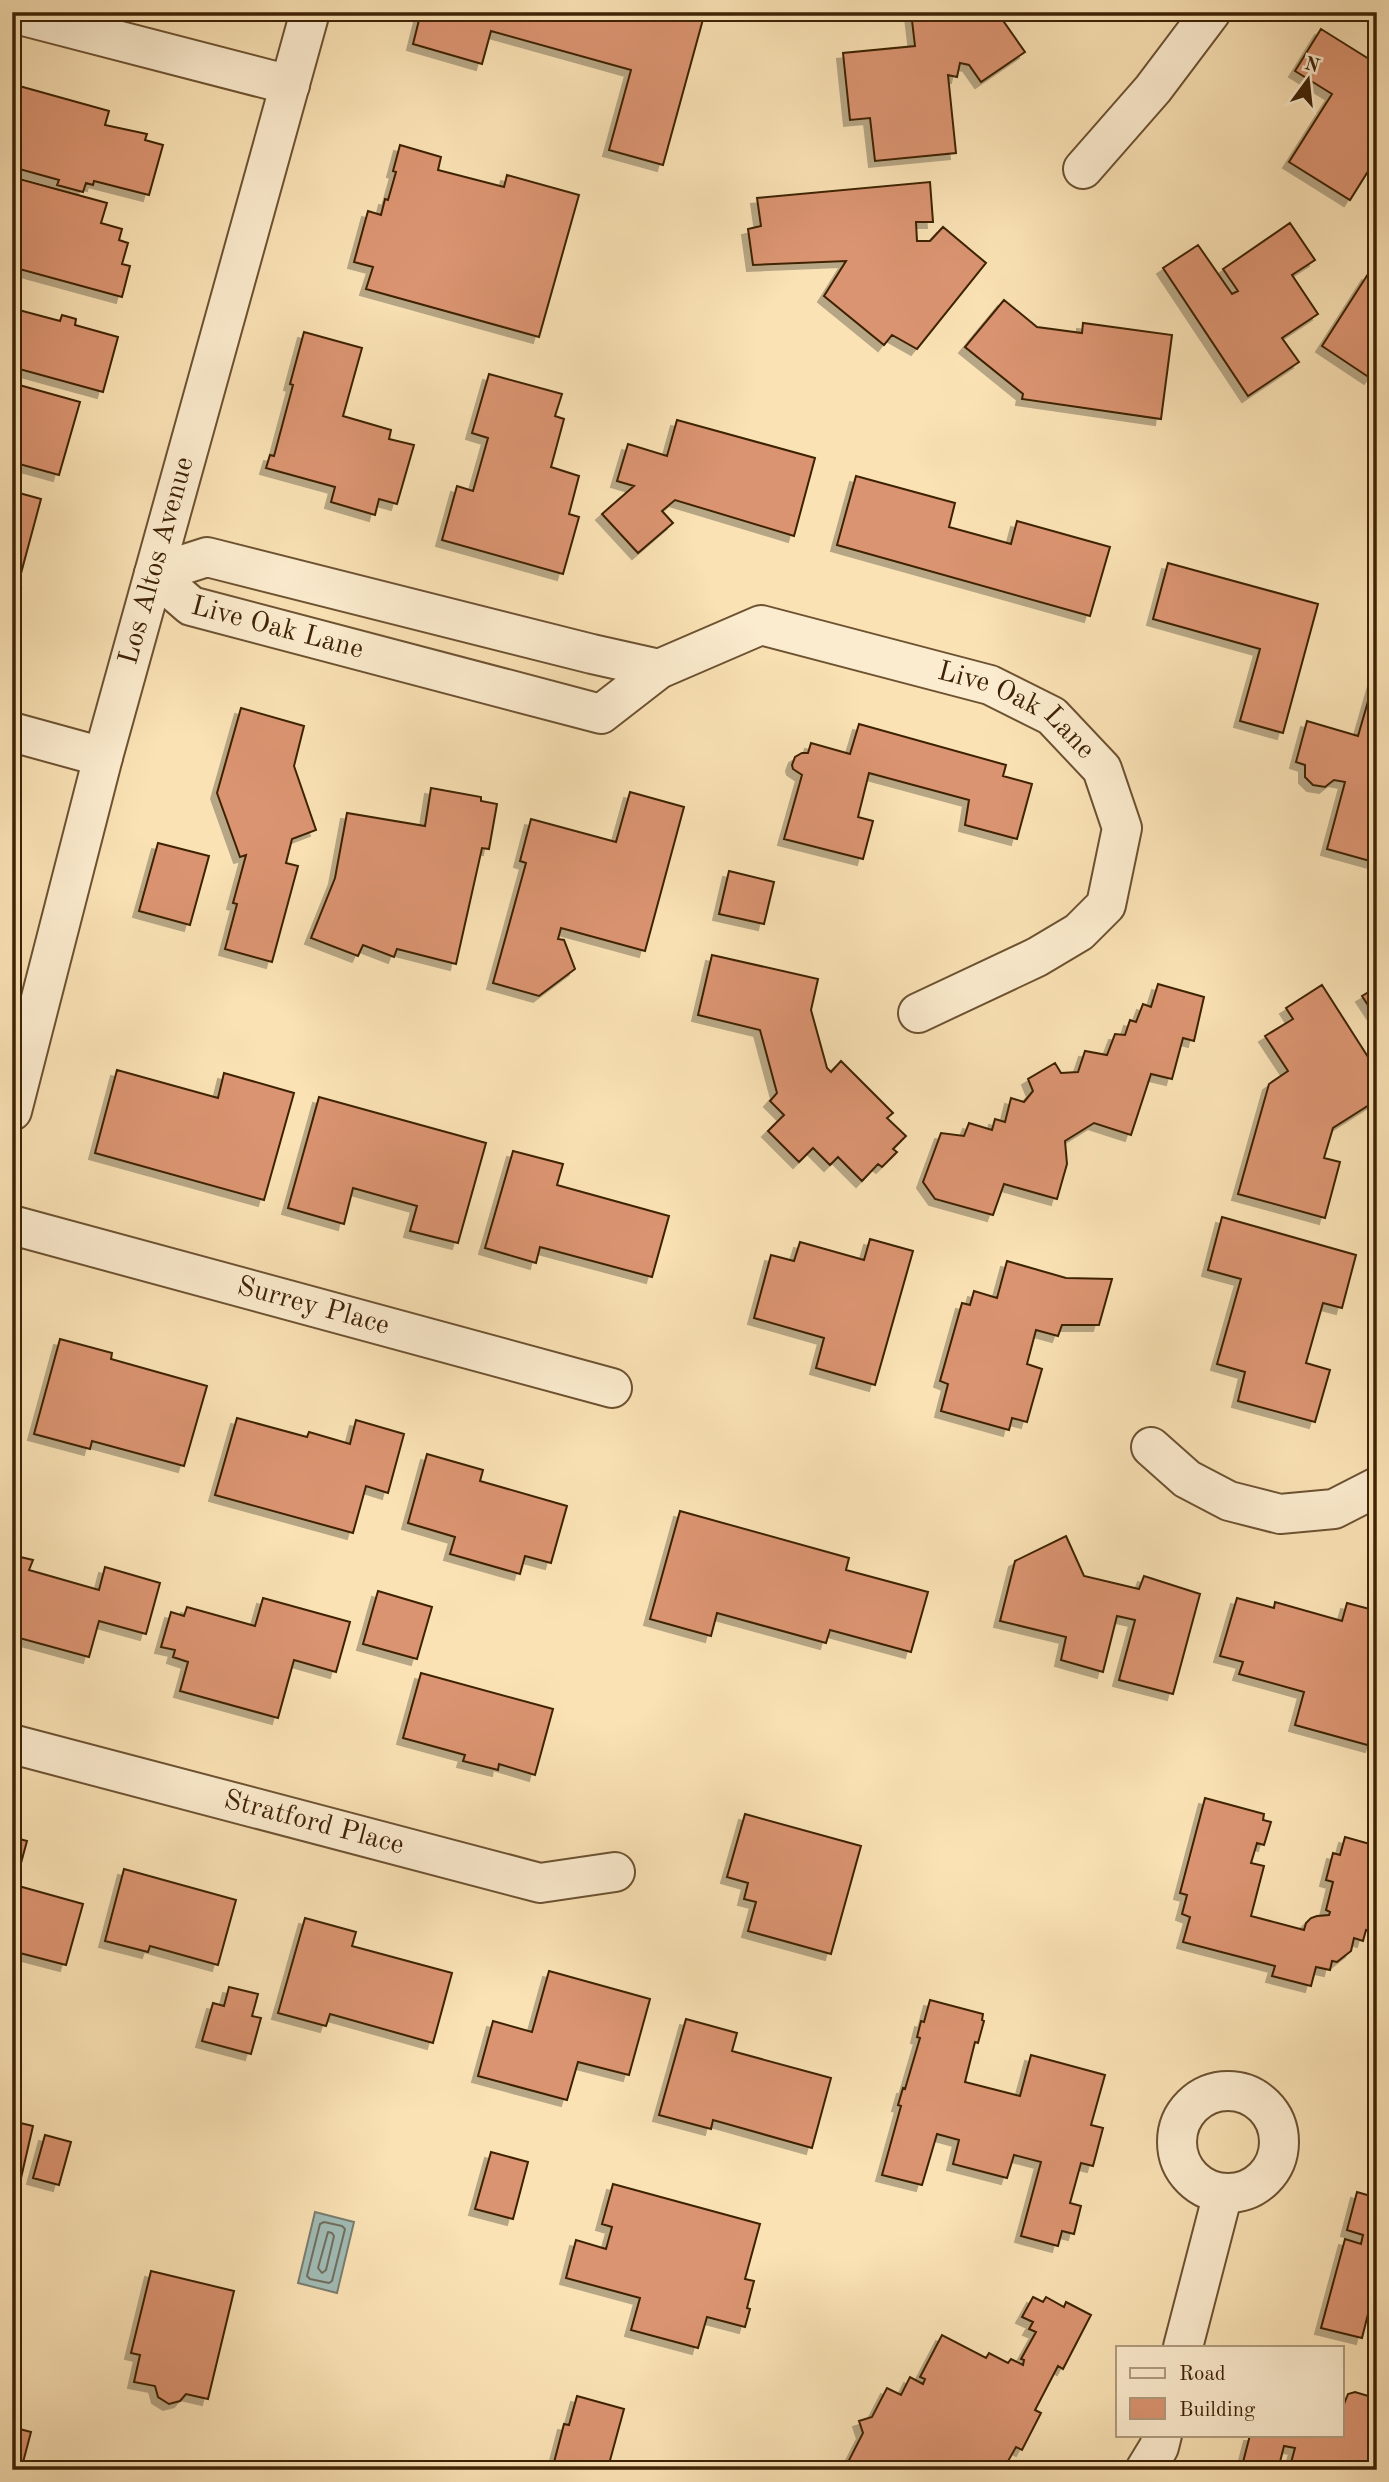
<svg xmlns="http://www.w3.org/2000/svg" width="1389" height="2482" font-family="'Old Standard TT',serif">
  <style>
    .water { fill: #a1bcb6; stroke: #797e6f; stroke-width: 2 }
    .lines { fill: none; stroke-linecap: round; stroke-linejoin: round }
    .shore { stroke: #706f5e; stroke-width: 2 }
    .building { fill: #db9471; stroke: #3e2205; stroke-width: 2; filter: url(#shadow) }
    .minor-casing { stroke: #6d5231; stroke-width: 42 }
    .tertiary-casing { stroke: #6d5231; stroke-width: 42 }
    .minor { stroke: #fceccf; stroke-width: 38 }
    .tertiary { stroke: #fceccf; stroke-width: 38 }
    .labels { text-anchor: middle; dominant-baseline: central; stroke-width: 7; stroke-linejoin: round; paint-order: stroke }
    .street-label { font-size: 28px; fill: #3e2205; stroke: #fceccf }
  </style>
  <defs>
    <filter id="shadow"><feDropShadow dx="-6" dy="6" stdDeviation="0" flood-color="#0004"/></filter>
  </defs>
  <rect width="100%" height="100%" fill="#fae2b5"/>
  <filter id="stains"><feTurbulence type="fractalNoise" baseFrequency=".00286" numOctaves="4"/><feColorMatrix values="0 0 0 0 .2 0 0 0 0 .09 0 0 0 0 .02 0 0 0 .5 -.17"/></filter>
  <radialGradient id="worn" r=".72"><stop offset=".6" stop-color="#630" stop-opacity="0"/><stop offset="1" stop-color="#630" stop-opacity=".3"/></radialGradient>
  <path class="water" d="M315,2212l39,10 -17,71 -39,-10z"/>
  <g class="lines">
    <path class="shore" d="M324,2222l18,4 3,3 -13,52 -3,2 -19,-4 -3,-3 13,-52z
      M328,2232l4,1 2,3 -8,34 -4,3 -4,-5z"/>
  </g>
  <path class="building" d="M421,12h284l-42,153 -54,-15 22,-80 -140,-39 -9,33 -69,-20z
    M911,12h86l28,40 -44,30 -12,-17 -9,-2 -3,14 -9,-2 8,78 -81,8 -5,-43 -20,2 -7,-67 72,-7z
    M1321,29l56,35v93l-27,43 -61,-38 43,-68 -37,-23z
    M12,84l97,27 -4,14 42,9 -2,6 18,5 -14,50 -55,-14 -1,4 -7,-2 -3,9 -26,-7 2,-5 -47,-13z
    M400,145l41,12 -3,13 66,17 3,-12 72,20 -40,142 -173,-48 7,-22 -19,-5 14,-51 13,4 4,-16 3,1 8,-28 -3,-1z
    M12,177l95,26 -6,20 21,6 -3,11 9,3 -6,21 8,2 -8,31 -110,-30z
    M930,182l3,40h-17l1,19h13l13,-14 43,36 -69,86 -25,-14 -8,10 -60,-49 22,-35 -93,4 -5,-36 13,-3 -4,-28z
    M1290,223l25,37 -23,15 26,39 -36,24 17,24 -51,34 -85,-128 35,-23 34,49 6,-3 -15,-22z
    M1368,274l9,5v89l-7,10 -48,-32z
    M1004,300l33,27 45,6 1,-10 89,12 -11,84 -139,-20 1,-5 -58,-47z
    M15,309l45,12 2,-6 14,4 -1,6 43,12 -15,55 -91,-25v-47z
    M304,332l58,16 -19,68 48,14 -2,9 25,6 -17,59 -18,-5 -4,16 -44,-13 4,-15 -69,-19 4,-13 4,1 19,-71 -3,-1z
    M489,374l73,20 -7,22 9,3 -13,48 28,9 -10,38 10,3 -16,57 -121,-34 15,-54 16,5 15,-53 -16,-5z
    M12,383l68,19 -21,73 -47,-13z
    M677,420l138,38 -21,78 -119,-36 -13,11 11,12 -35,30 -36,-39 32,-28 -17,-5 11,-37 39,12z
    M856,476l99,27 -6,24 62,17 6,-23 93,26 -20,69 -253,-71z
    M12,491l29,8 -21,78 -8,-2z
    M1168,563l150,41 -35,129 -43,-12 20,-72 -107,-30z
    M12,586l9,3 -9,32z
    M1377,670v193l-50,-14 18,-67 -11,-2 -9,7 -12,-2 -8,-8v-12l-9,-3 11,-41 51,15z
    M241,708l63,18 -10,40 22,64 -24,9 -6,24 12,3 -26,96 -47,-13 12,-45 -4,-1 13,-48 -6,2 -23,-64z
    M859,724l147,41 -3,11 29,8 -15,55 -52,-14 4,-25 -100,-27 -11,44 15,4 -10,38 -79,-20 18,-64 -9,-6 -1,-4 3,-8 7,-4h6l3,-10 39,11z
    M431,788l50,9v4l16,3 -8,45 -7,-1 -26,116 -59,-15 -3,8 -31,-12 -5,11 -47,-18 24,-60 12,-65 78,13z
    M630,792l54,15 -39,144 -84,-23 -3,11 6,1 11,29 -36,27 -46,-13 33,-120 -6,-2 11,-42 85,23z
    M158,843l51,13 -19,69 -51,-14z
    M729,871l45,11 -10,42 -45,-10z
    M712,955l106,24 -7,31 16,58 4,4 10,-11 52,52 -6,5 19,18 -13,13 4,3 -15,15 -4,-3 -16,17 -24,-24 -8,8 -17,-17 -14,14 -31,-31 16,-16 -14,-14 7,-8 -17,-63 -62,-15z
    M1158,984l46,13 -10,44 -11,-3 -11,41 -21,-5 -20,61 -37,-12 -29,18 2,23 -10,35 -53,-15 -11,31 -58,-16 -12,-17 18,-49 23,3 5,-13 23,7 3,-11 10,3 6,-24 13,4 9,-11 -5,-12 27,-16 6,10 17,-1 7,-21 22,4 8,-21 10,1 5,-15 6,2 7,-18 8,3z
    M1322,985l55,86v29l-44,28 -9,30 16,4 -15,56 -87,-24 31,-110 19,-13 -23,-35 28,-17 -7,-11z
    M1377,987v32l-15,-23z
    M117,1070l101,28 6,-25 70,20 -30,107 -169,-47z
    M319,1097l167,46 -28,100 -48,-12 7,-25 -64,-18 -9,36 -56,-16z
    M513,1151l50,13 -6,21 112,31 -17,61 -112,-30 -4,16 -51,-15z
    M1222,1217l134,38 -14,53 -19,-5 -17,60 24,7 -15,52 -77,-21 7,-29 -28,-8 24,-85 -33,-9z
    M870,1239l43,12 -38,134 -59,-17 8,-30 -70,-20 17,-63 23,6 6,-19 64,18z
    M1007,1261l59,17 46,1 -13,46h-37l-4,11 -22,-6 -9,34 15,5 -15,53 -15,-4 -3,12 -68,-19 7,-27 -8,-3 22,-78 8,2 4,-14 23,7z
    M60,1339l52,14 -1,6 96,27 -23,80 -92,-25 -2,8 -56,-15z
    M237,1418l70,19 2,-5 41,12 6,-24 48,14 -16,59 -22,-7 -13,47 -138,-38z
    M427,1454l56,16 -3,11 87,25 -16,57 -26,-7 -5,18 -70,-20 5,-17 -47,-14z
    M680,1511l169,47 -3,12 82,22 -17,60 -81,-22 -4,13 -109,-30 -6,23 -61,-17z
    M1066,1536l18,40 55,13 5,-13 56,18 -27,100 -54,-14 16,-60 -18,-4 -14,56 -42,-12 5,-23 -66,-16 15,-60z
    M12,1555l21,5 -4,10 70,20 6,-23 55,16 -14,51 -47,-13 -10,36 -77,-21z
    M378,1591l54,16 -15,52 -54,-15z
    M263,1598l87,24 -14,50 -42,-12 -16,58 -98,-27 8,-29 -15,-5 2,-7 -14,-3 10,-35 13,4 3,-9 68,19z
    M1237,1598l37,10 1,-6 67,19 5,-18 30,8v116l-6,19 -76,-21 9,-33 -65,-18 4,-12 -23,-6z
    M421,1673l132,36 -18,66 -36,-11 -1,6 -35,-9 2,-6 -62,-17z
    M1205,1798l59,16 -1,6 8,2 -7,23 -7,-2 -6,20 13,3 -13,50 53,14 2,-7 5,-5 6,-2 12,-1 1,-3 -4,-2 7,-28 -7,-2 7,-27 7,2 5,-18 32,9v56l-8,29 -3,-1 -3,11 -9,-3 -3,13 -14,11 -5,-1 -2,9 -14,-3 -5,19 -39,-10 3,-10 -92,-24 7,-25 -8,-3 5,-19 -7,-2z
    M745,1814l116,32 -30,108 -83,-23 8,-29 -12,-3 4,-16 -21,-6z
    M12,1837l15,4 -12,44 68,19 -17,61 -54,-14z
    M124,1869l112,31 -18,65 -68,-19 -2,6 -43,-11z
    M305,1918l51,14 -4,14 100,27 -19,70 -103,-29 -4,12 -48,-13z
    M549,1971l101,28 -21,76 -51,-13 -11,38 -89,-24 15,-55 39,11z
    M229,1987l29,7 -6,22 9,2 -10,36 -49,-13 11,-38 11,3z
    M930,2000l53,14 -1,6 2,1 -6,22 -3,-1 -10,40 55,14 11,-41 74,20 -14,50 12,3 -10,38 -12,-3 -11,40 11,3 -7,28 -12,-3 -4,15 -37,-10 20,-74 -27,-7 -7,23 -54,-14 6,-24 -22,-6 -15,51 -40,-10 19,-69 -3,-1 5,-17 2,1 15,-51 -3,-1 4,-16 3,1z
    M686,2019l51,14 -5,18 99,27 -19,70 -99,-28 -2,9 -52,-14z
    M12,2121l21,5 -12,52 -9,-2z
    M45,2135l26,7 -12,43 -26,-7z
    M491,2152l37,10 -15,57 -38,-10z
    M613,2184l147,40 -15,55 9,2 -7,27 3,1 -5,18 -38,-10 -9,31 -67,-18 9,-32 -74,-20 10,-38 30,9 6,-22 -10,-3z
    M1377,2186v125l-8,-1 -7,28 -41,-10 24,-89 16,5 2,-9 -16,-5 10,-38 17,5z
    M151,2271l83,20 -26,108 -22,-5 -6,7 -11,3 -11,-7 -3,-11 -21,-4 6,-27 -9,-2z
    M1033,2297l10,5 3,-5 18,10 2,-5 25,13 -28,54 -5,-3 -23,44 6,3 -19,37 -6,-3 -13,23h-83l-12,-6 -3,6h-61l19,-37 -4,-12 13,-4 15,-29 14,7 9,-18 13,7 2,-5 -5,-2 22,-42 44,23 3,-5 19,10 3,-4 12,6 1,-5 -3,-1 15,-27 -7,-3 4,-7 -11,-5z
    M1377,2391v79h-88l6,-22 -11,-2 -6,24h-37l9,-35h92v-26l6,-15 7,-2 20,6z
    M577,2396l47,13 -15,55 21,6h-78l12,-46 5,1z
    M12,2427l19,5 -10,38h-9z"/>
  <g class="lines">
    <g class="minor-casing">
      <g id="minor">
        <path d="M12,13l278,72"/>
        <path d="M1083,169l70,-80 58,-77"/>
        <path id="s1" d="M154,574l37,32 410,108 58,-45 102,-44 229,60 62,31 50,53 20,59 -16,77 -27,27 -42,25 -119,56"/>
        <path d="M154,574l53,-17 385,97 67,15"/>
        <path d="M12,732l91,25"/>
        <path id="s2" d="M12,1225l600,163"/>
        <path d="M1151,1447l36,32 42,22 51,13 54,-5 43,-22"/>
        <path id="s3" d="M12,1744l528,139 75,-11"/>
        <circle cx="1228" cy="2142" r="51"/>
        <path d="M1183,2347l40,-154"/>
        <path d="M1145,2470l14,-23 3,-12"/>
      </g>
    </g>
    <g class="tertiary-casing">
      <g id="tertiary">
        <path id="s4" d="M12,1111l91,-354 207,-745"/>
      </g>
    </g>
    <use href="#minor" class="minor"/>
    <use href="#tertiary" class="tertiary"/>
  </g>
  <g class="labels">
    <g class="street-label">
      <text stroke="none"><textPath href="#s4" startOffset="569">Los Altos Avenue</textPath></text>
      <text stroke="none"><textPath href="#s1" startOffset="138">Live Oak Lane</textPath></text>
      <text stroke="none"><textPath href="#s1" startOffset="929">Live Oak Lane</textPath></text>
      <text stroke="none"><textPath href="#s2" startOffset="312">Surrey Place</textPath></text>
      <text stroke="none"><textPath href="#s3" startOffset="312">Stratford Place</textPath></text>
    </g>
  </g>
  <rect width="1389" height="2482" fill="none" stroke="#fae2b5" stroke-width="42"/>
  <rect x="14" y="14" width="1361" height="2454" fill="none" stroke="#3e2205" stroke-width="3.5"/>
  <rect x="21" y="21" width="1347" height="2440" fill="none" stroke="#3e2205" stroke-width="2"/>
  <rect x="1116" y="2346" width="228" height="91" fill="#fceccf" stroke="#b09b7e" stroke-width="2"/>
  <rect x="1130" y="2368" width="35" height="10" fill="#fceccf" stroke="#b09b7e" stroke-width="2"/>
  <text x="1179" y="2380" font-size="21" fill="#3e2205">Road</text>
  <rect x="1130" y="2398" width="35" height="21" fill="#db9471" stroke="#b09b7e" stroke-width="2"/>
  <text x="1179" y="2416" font-size="21" fill="#3e2205">Building</text>
  <g transform="translate(1308 80) rotate(15)" stroke="#fceccf" stroke-width="5" paint-order="stroke">
  <path d="M0-5L12 26L0 18L-12 26Z" fill="#3e2205"/>
  <text y="-10" font-size="19" font-weight="bold" text-anchor="middle" fill="#3e2205">N</text>
  </g>
  <rect width="100%" height="100%" filter="url(#stains)"/>
  <rect width="100%" height="100%" fill="url(#worn)"/>
</svg>
